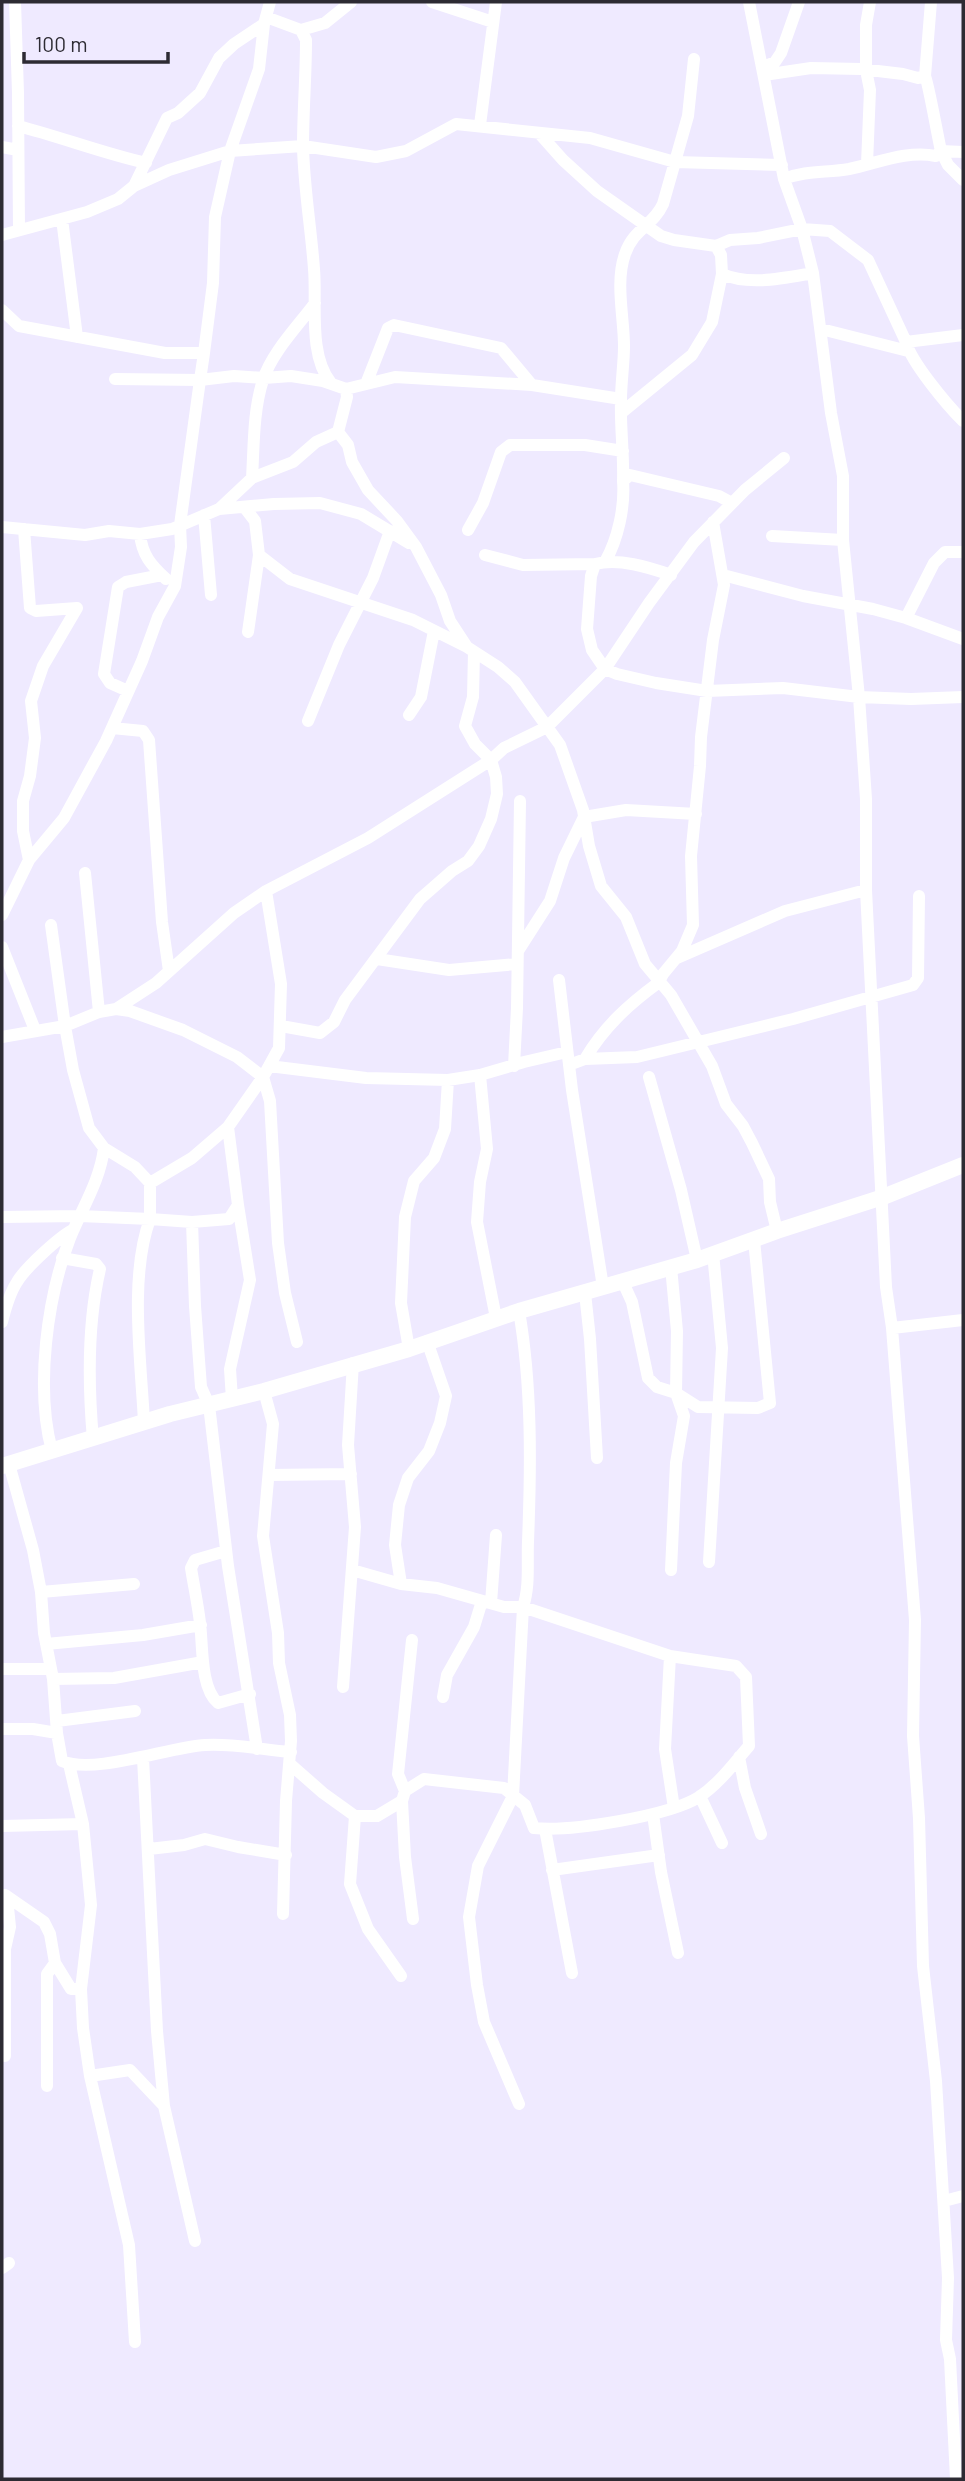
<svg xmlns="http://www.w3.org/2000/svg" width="965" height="2481" font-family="Barlow,sans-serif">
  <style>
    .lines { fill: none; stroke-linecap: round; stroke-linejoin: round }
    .street { stroke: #fff; stroke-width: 12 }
    .secondary { stroke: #fff; stroke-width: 16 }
  </style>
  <rect width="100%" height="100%" fill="#efeaff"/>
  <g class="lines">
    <path class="street" d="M15,2l3,91 1,137
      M432,2l61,20
      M749,2l35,177 18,50 11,44 18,140 12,63v64l16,157 7,102v91l20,397 6,41 23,292 -2,116 6,82 4,148 13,115 12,197 -2,62 4,19 6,120
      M931,2l-6,74c3,5 13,62 16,75l22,1
      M266,17l35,13 5,10c0,36 -3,71 -3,107 1,41 8,81 11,122 3,34 -6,86 17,114
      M301,30l24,-7 26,-21
      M763,67l12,-5 6,-9 18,-51
      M764,75l47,-7 50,1 42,5 15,4 7,-2
      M480,125l16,-123
      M18,126c43,11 84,27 128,37
      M539,133l24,27 34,31 64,45 13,4 42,6 14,-6 28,-2 44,-9 28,2 38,29 38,82
      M2,147l16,3
      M867,164l3,-74 -4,-20v-45l4,-23
      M784,179c22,-9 43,-6 65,-10 29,-6 58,-19 87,-13l5,-5 7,14 15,15
      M134,186l33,-68 11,-5 22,-20 19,-35 15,-14 30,-20 6,-22
      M62,219l15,118
      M2,235l85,-23 31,-13 16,-13 35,-16 61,-19 73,-5 73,11 30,-6 50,-27 134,14 85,24 107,3
      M722,274c27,12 62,4 91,-1
      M2,310l17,16 146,27h39l-4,27 34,-4 30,2 27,-2 32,5 23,8 1,8 -9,35
      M821,329l87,22
      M963,335l-57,7c5,20 41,63 57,79
      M204,353l9,-70 2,-66 15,-66 29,-82 5,-45
      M366,384l22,-56 6,-3 107,23 31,37
      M346,389l49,-12 137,8 89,14
      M621,413l71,-58 20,-33 10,-48 -1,-19 -5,-9
      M338,432l10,13 4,17 16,28 29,31 19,26 25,48 9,26 17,26 31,20 17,15 45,63 23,65 6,36 12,40 25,31 19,47 26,31 41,71 14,38 17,22 9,17 17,36 1,23 7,29
      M252,478c2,-32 1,-67 11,-98 9,-28 35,-54 52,-77
      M623,481c1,-27 -3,-54 -2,-81 0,-18 3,-36 3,-54 0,-29 -9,-64 1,-92 9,-26 28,-28 38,-50l25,-88 6,-57
      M245,508l10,13 4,34 31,24 123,41 54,27
      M219,509l33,-31 41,-16 23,-20 22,-10
      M204,515l7,80
      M2,527l83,8 24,-4 31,3 32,-5 47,-20 55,-5 46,-1 41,11 48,29
      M24,529l6,79 6,3 41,-3 -34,58 -12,35 4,37 -5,38 -7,25v30l6,29
      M468,530l15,-27 18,-51 9,-7h75l38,6
      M140,534c2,21 11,31 26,45
      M772,536l71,4
      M485,555l38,10 72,-1
      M605,562c13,-23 20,-55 18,-81l7,-6 89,21 13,7
      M671,575c-23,-8 -52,-17 -76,-11l-4,12 -4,53 5,21 13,19 12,5 39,9 51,8 76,-3 76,9 52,2 52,-2
      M723,575l80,21 70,13 33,9 57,21
      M906,618l28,-55 11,-11h18
      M248,632l11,-77
      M128,691l-18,-8 -6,-9 14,-87 8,-5 36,-7
      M409,715l12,-18 13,-66
      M308,721l31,-76 34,-67 17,-47
      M112,728l31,3 6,9 13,182 7,49
      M85,873l14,139
      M2,915l27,-55 35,-42 42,-77 36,-80 16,-44 17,-31 6,-39 -1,-22 20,-145 -85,-1
      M51,925l14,101 8,44 16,58 15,20 31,19 15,16v36l42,3 3,84 6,81 8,18 19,161 29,183
      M2,947l33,83
      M518,951l32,-50 14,-43 20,-41 42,-7 70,4
      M677,958l108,-47 81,-21
      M377,959l72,11 68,-6
      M559,980l13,110 31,197
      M116,1009l40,-26 78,-70 32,-22 102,-53 123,-78 13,-12 43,-21 58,-58 44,-66 45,-61 51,-52 39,-32
      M281,1026l39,7 14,-11 11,-22 75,-101 32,-28 16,-10 11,-15 12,-27 6,-25 -1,-17 -5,-17 -16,-16 -10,-18 8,-29 1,-45
      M2,1037l63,-11 34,-14 17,-3 14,2 53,19 54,27 26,20 7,24 8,142 7,50 12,49
      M585,1059l52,-2 156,-38 120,-34 5,-7 1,-82
      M569,1065l16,-6c19,-32 43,-54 73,-76l5,-9 19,-23 11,-26 -2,-69 9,-90 1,-29 12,-97 11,-55 -11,-63
      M269,1066l97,12 82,2 32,-5 44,-13 43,-10
      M514,1066l3,-58 3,-207
      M480,1075l7,74 -7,33 -3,40 19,96
      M649,1077l32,113 16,70
      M150,1183l42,-25 36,-31 35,-50 16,-29 2,-64 -15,-93
      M2,1217l78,-1 70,3c-21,57 -9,142 -6,203
      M192,1222l37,-3 9,-14 -10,-78
      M62,1258l34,6 4,5c-13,56 -12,114 -7,170
      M671,1267l6,64 -1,62 22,14 60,1 12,-5 -16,-163
      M622,1280l10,22 16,76 9,9 19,6 8,23 -8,47 -5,107
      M585,1293l5,46 7,119
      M519,1311c13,75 12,155 9,231 -1,22 2,44 -5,65l-10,189 -35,70 -9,51 8,68 7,37 35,82
      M2,1322c3,-12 7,-28 15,-40 8,-14 43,-46 57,-53
      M892,1328l71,-8
      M409,1349l-8,-46 4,-86 9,-36 20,-23 11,-29 3,-49
      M264,1391l9,33 -10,112 15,97 1,30 11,52 1,26 -5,60 -3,113
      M232,1399l-2,-30 20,-89 -12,-75
      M52,1451c-17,-63 -5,-153 18,-213 12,-30 30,-57 34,-90
      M9,1464l24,86 8,42 3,41 9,46 4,54 5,28c32,14 107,-14 143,-16 28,-2 58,5 86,7
      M269,1475l82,-1
      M226,1551l-31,9 -4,8c3,19 7,37 9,55 3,22 0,65 18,80l32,-9
      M709,1562l13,-214 -9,-95
      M352,1570l49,14 36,4 67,19h19l147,49 -5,93 9,59
      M401,1584l-6,-39 4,-40 9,-27 21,-27 11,-28 6,-27 -19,-55
      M41,1592l93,-8
      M491,1603l5,-68
      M46,1644l97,-9 58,-10
      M2,1669h49
      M53,1679l61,-1 89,-16
      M343,1687l12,-160 -7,-82 5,-82
      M443,1697l4,-22 27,-48 8,-26
      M57,1721l78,-10
      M2,1729h31l24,4
      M739,1757l6,31 16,46
      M143,1758l14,273 7,75
      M290,1764l33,29 32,23h22l25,-15 3,-10 19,-12 80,9 21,17 9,23c36,4 135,-12 165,-31 20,-13 35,-34 50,-51l-3,-69 -10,-11 -66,-10
      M405,1791l-7,-17 14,-134
      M700,1796l22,47
      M402,1801l3,56 8,62
      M653,1814l8,58 17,81
      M355,1816l-5,68 18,45 33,47
      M83,1824l8,81 -10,84 2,39 7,48 39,169 6,97
      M2,1826l81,-2 -14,-60
      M545,1829l27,144
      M149,1849l35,-4 21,-6 33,8 48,8
      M552,1870l107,-15
      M5,1895l39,27 6,12 5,29 16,26h10
      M5,2056v-107l5,-22 -3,-30
      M90,2076l40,-6 34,36 31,135
      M47,2086v-112l8,-11
      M944,2201l19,-5
      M2,2268l7,-5"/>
    <path class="secondary" d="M2,1466l168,-52 94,-23 145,-42 110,-38 178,-51 80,-29 106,-34 80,-32"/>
  </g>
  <rect width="965" height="2481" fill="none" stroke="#2d2b33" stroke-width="7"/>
  <path d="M24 52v10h144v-10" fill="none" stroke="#2d2b33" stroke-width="3.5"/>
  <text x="35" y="52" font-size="21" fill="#2d2b33" stroke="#efeaff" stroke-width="5" paint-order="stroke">100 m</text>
</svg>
